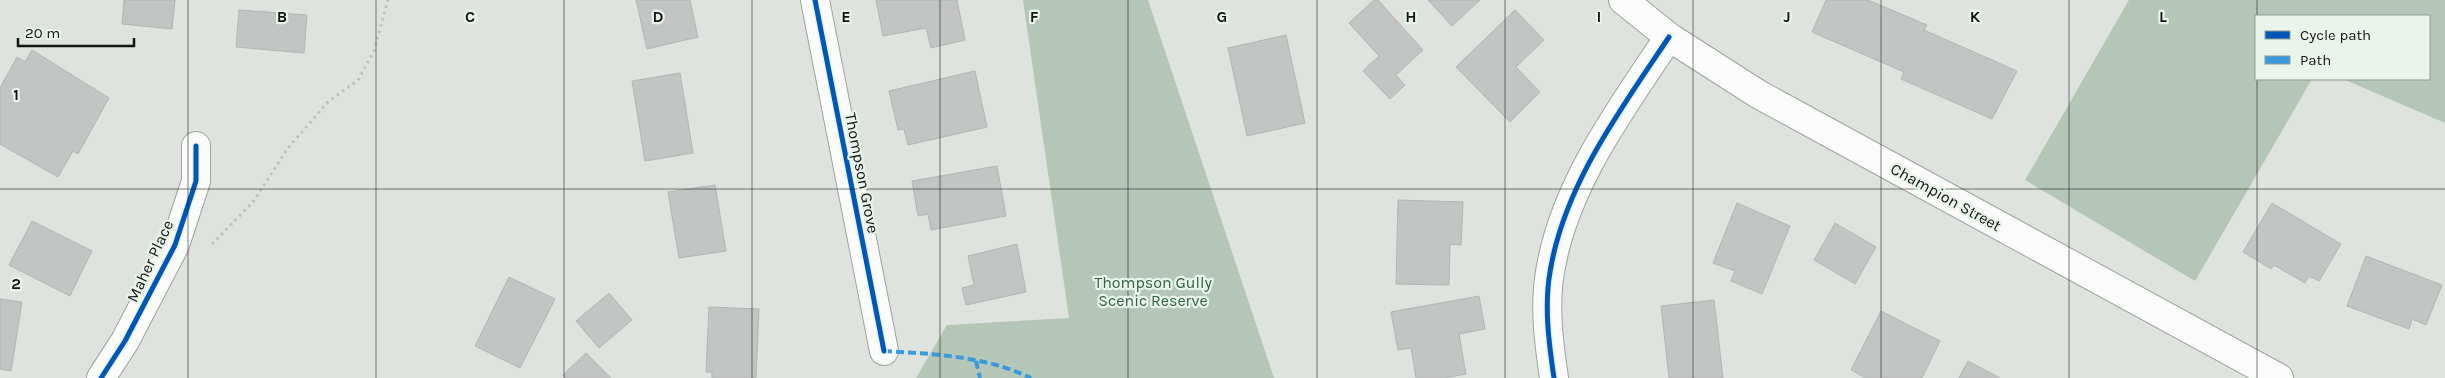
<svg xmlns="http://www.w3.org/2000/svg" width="2445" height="378" font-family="Karla,sans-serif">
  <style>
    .forest { fill: #b4c6b6 }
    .building { fill: #c3c4c4; stroke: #b4b5b5 }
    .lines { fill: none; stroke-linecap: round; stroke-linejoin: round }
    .minor-casing { stroke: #9ea39f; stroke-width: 30 }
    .major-casing { stroke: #9ea39f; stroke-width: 30 }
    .path { stroke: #bfc1c0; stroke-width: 3; stroke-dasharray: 2.5 4; stroke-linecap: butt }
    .minor { stroke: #fafbfa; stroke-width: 28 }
    .major { stroke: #fafbfa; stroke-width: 28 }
    .quiet { stroke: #3a9ade; stroke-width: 4; stroke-dasharray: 8 4; stroke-linecap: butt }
    .cycleway-casing { stroke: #e9f4ea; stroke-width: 8 }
    .cycleway { stroke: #0057b8; stroke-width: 5 }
    .grid { fill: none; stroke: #121612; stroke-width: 1; stroke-opacity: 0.55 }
    .labels { text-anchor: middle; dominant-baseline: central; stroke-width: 4.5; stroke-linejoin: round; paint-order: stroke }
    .street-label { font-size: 16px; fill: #121612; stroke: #e9f4ea }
    .park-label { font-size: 16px; fill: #34623f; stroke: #e9f4ea }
    .grid-label { font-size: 16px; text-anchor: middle; font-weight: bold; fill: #121612; stroke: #e9f4ea; stroke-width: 4.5; stroke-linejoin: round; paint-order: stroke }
  </style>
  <rect width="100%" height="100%" fill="#dee3de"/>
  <path class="forest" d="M1023,0h125l126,378h-358l31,-53 122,-7z
    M2129,0h316v123l-102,-44h86v-63h-173v63h56l-117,202 -170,-101z"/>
  <path class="building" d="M124,0h51l-3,29 -50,-5z
    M636,0h54l8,37 -51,12z
    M876,0h81l8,40 -34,8 -5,-20 -43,8z
    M1374,0h4l45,50 -27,25 9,10 -15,14 -27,-28 16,-15 -30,-33z
    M1428,0h52l-28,26z
    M1826,0h42l59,25 -3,5 93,41 -25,48 -91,-40 3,-7 -92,-40z
    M239,10l68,5 -3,38 -68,-6z
    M1515,10l29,30 -28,27 24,25 -30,30 -54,-55z
    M1286,35l19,88 -58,13 -19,-88z
    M32,50l77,48 -31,56 -5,-3 -15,26 -58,-33v-56l17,-31 8,5z
    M975,71l12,56 -79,18 -4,-16 -6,1 -9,-39z
    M680,73l13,80 -48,8 -13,-80z
    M997,166l9,50 -75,14 -3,-16 -10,2 -6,-35z
    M715,185l11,66 -47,7 -11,-66z
    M1398,200l65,2 -2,43 -11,-1 -1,41 -53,-1z
    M1737,203l53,23 -28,68 -31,-13 4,-10 -22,-8z
    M2272,203l69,41 -22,37 -10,-5 -4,7 -31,-18 -3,4 -28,-17z
    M32,221l60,30 -22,45 -61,-31z
    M1835,223l41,24 -21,37 -41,-24z
    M1017,244l9,48 -60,13 -4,-17 12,-3 -6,-29z
    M2366,256l76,29 -16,40 -14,-6 -3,10 -62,-23z
    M509,277l46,22 -35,69 -45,-22z
    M609,293l23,27 -33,28 -23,-27z
    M1479,296l6,33 -26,5 7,40 -21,4h-29l-5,-30 -13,2 -7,-38z
    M0,299l22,3 -11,69 -11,-2z
    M1714,300l9,78h-54l-8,-72z
    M709,307l50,2 -3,69h-44v-6h-6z
    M1881,311l59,30 -18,37h-56l-15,-8z
    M586,353l25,25h-46l-2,-3z
    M1968,361l32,17h-41z"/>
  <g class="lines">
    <g class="minor-casing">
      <path id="minor" d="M815,0l69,351
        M101,378l24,-37 50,-96 21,-64v-35
        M1554,378c-5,-34 -10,-71 -4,-106 14,-87 71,-163 119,-235"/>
    </g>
    <g class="major-casing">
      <path id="major" d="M1623,0l46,37 89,57 521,284"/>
    </g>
    <path class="path" d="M212,244l41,-42 35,-54 40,-46 30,-22 16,-29 14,-51"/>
    <use href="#minor" class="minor"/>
    <use href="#major" class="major"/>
    <path class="quiet" d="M884,351c51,3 101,5 147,27
      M976,361l4,17"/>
    <g class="cycleway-casing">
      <path id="cycleway" d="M815,0l69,351
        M101,378l24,-37 50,-96 21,-64v-35
        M1554,378c-5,-34 -10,-71 -4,-106 14,-87 71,-163 119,-235"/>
    </g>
    <use href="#cycleway" class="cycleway"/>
  </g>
  <path class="grid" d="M188,0v378M376,0v378M564,0v378M752,0v378M940,0v378M1128,0v378M1317,0v378M1505,0v378M1693,0v378M1881,0v378M2069,0v378M2257,0v16M2257,79v299M0,189h2445"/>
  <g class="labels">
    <g class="street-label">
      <text transform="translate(862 173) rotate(79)">Thompson Grove</text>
      <text transform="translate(1946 197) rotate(29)">Champion Street</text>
      <text transform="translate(150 261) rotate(-65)">Maher Place</text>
    </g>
    <g class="park-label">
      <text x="1153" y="282">Thompson Gully<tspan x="1153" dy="18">Scenic Reserve</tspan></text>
    </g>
  </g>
  <g class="grid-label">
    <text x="282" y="22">B</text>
    <text x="470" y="22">C</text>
    <text x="658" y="22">D</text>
    <text x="846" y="22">E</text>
    <text x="1034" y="22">F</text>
    <text x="1222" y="22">G</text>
    <text x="1411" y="22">H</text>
    <text x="1599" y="22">I</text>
    <text x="1787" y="22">J</text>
    <text x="1975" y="22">K</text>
    <text x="2163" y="22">L</text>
    <text x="16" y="100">1</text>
    <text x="16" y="289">2</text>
  </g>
  <rect x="2255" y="15" width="175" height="65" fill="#e9f4ea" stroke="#939b94"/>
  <rect x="2265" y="31" width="25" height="8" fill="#0057b8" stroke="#939b94"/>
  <text x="2300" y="40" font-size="15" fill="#121612">Cycle path</text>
  <rect x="2265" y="56" width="25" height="8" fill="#3a9ade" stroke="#939b94"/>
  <text x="2300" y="65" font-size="15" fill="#121612">Path</text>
  <path d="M18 38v8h116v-8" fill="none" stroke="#121612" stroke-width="2.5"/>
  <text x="25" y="38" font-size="15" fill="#121612" stroke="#e9f4ea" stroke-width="4" paint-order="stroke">20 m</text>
</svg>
